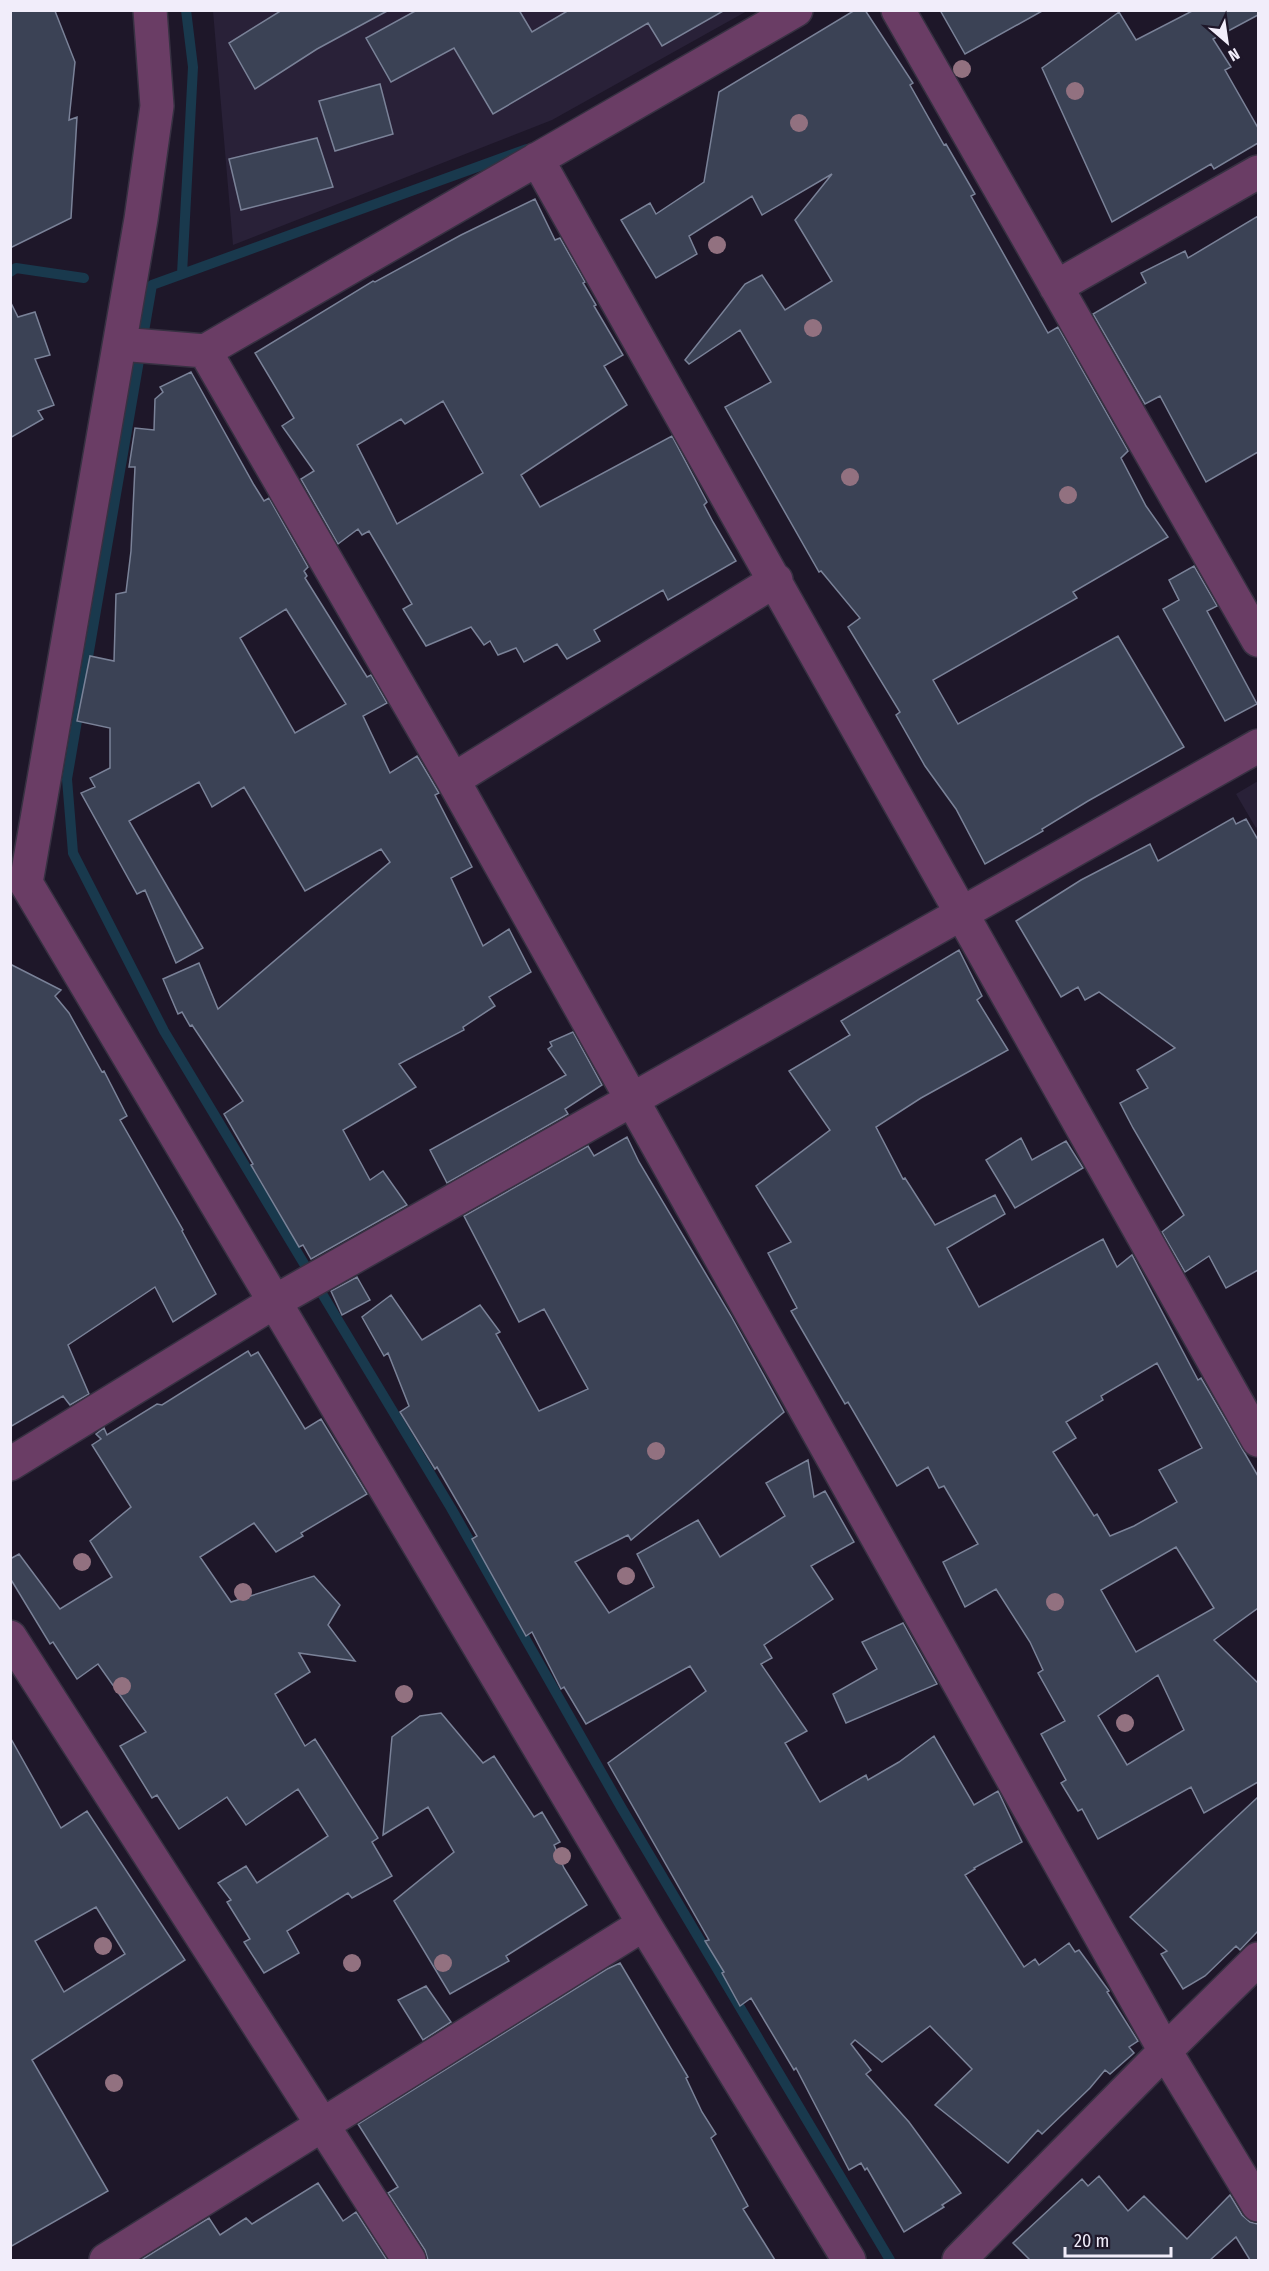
<svg xmlns="http://www.w3.org/2000/svg" width="1269" height="2271" font-family="'Fira Sans Condensed',sans-serif">
  <style>
    .built { fill: #292138 }
    .lines { fill: none; stroke-linecap: round; stroke-linejoin: round }
    .stream { stroke: #19394d; stroke-width: 10 }
    .building { fill: #3b4255; stroke: #7a8298; stroke-width: 1.5; fill-rule: evenodd }
    .minor-casing { stroke: #373142; stroke-width: 36 }
    .minor { stroke: #6a3d65; stroke-width: 33 }
    .tree { fill: #927180 }
  </style>
  <rect width="100%" height="100%" fill="#1e1729"/>
  <path class="built" d="M213,11h534l-195,109 -319,125z
    M1258,781v45l-2,2 -20,-34z"/>
  <g class="lines">
    <path class="stream" d="M527,149l-375,136 -85,494 6,74 91,178 287,477 170,299 269,453
      M10,272l6,-4 68,10
      M182,274l11,-207 -7,-57"/>
  </g>
  <path class="building" d="M10,10l45,1 20,51 -6,58 8,-3 -6,101 -61,30z
    M282,10h107l-72,39 -62,40 -26,-46z
    M417,10h102l13,22 37,-22h156l-63,36 -14,-23 -155,91 -39,-66 -63,34 -25,-44z
    M855,10h10l48,73 -3,2 34,60 2,-1 29,50 -4,2 77,137 10,-6 70,124 -7,7 25,48 22,31 -95,55 4,6 -144,82 25,44 160,-88 66,111 -96,54 -46,28 1,2 -58,33 -29,-55 -31,-43 -29,-51 4,-3 -52,-85 12,-9 -39,-47 -2,1 -94,-165 46,-25 -31,-52 -51,34 -4,-4 60,-76 17,-9 23,35 47,-29 -37,-61 37,-46 -70,41 -10,-19 -63,40 8,18 -41,24 -35,-58 29,-17 6,11 48,-32 15,-90z
    M940,10h104l-79,44z
    M1194,10h64v5l-45,24 18,28 -6,3 33,58v15l-44,26 -3,-5 -99,58 -70,-154 77,-56 17,28z
    M380,84l13,50 -58,17 -16,-50z
    M317,138l16,49 -92,23 -12,-51z
    M535,199l20,41 5,-2 25,44 -2,1 13,22 -2,1 29,49 -19,11 23,39 -106,70 19,32 132,-71 35,66 -3,3 9,17 23,39 -68,39 -5,-10 -69,40 6,11 -33,18 -10,-15 -33,18 -8,-14 -18,7 -8,-14 -6,4 -13,-18 -45,19 -23,-37 9,-5 -43,-73 -7,4 -4,-6 -20,15 -37,-65 13,-8 -32,-45 12,-8 -39,-65 118,-72 2,1 86,-47zM443,401l40,72 -86,51 -40,-79 44,-26 4,5z
    M1258,216v236l-52,30 -46,-86 -15,8 -52,-90 53,-31 -5,-10 44,-22 3,7z
    M10,301l8,16 17,-5 15,43 -15,4 19,46 -16,6 5,8 -33,19z
    M191,372l63,113 10,16 5,-3 39,69 -4,4 3,5 -2,2 62,99 4,-2 16,28 -24,13 27,57 27,-17 22,37 -4,2 37,72 -21,11 32,68 26,-17 22,43 -42,25 6,9 -32,21 1,3 -65,34 17,23 -73,43 27,50 13,-9 24,34 -96,54 -8,-14 -4,2 -48,-82 2,-1 -29,-50 19,-13 -51,-76 -2,1 -8,-14 -4,2 -15,-35 36,-16 19,46 172,-147 -9,-13 -76,42 -61,-104 -32,20 -13,-25 -70,39 74,127 -27,15 -31,-73 -8,4 -56,-101 14,-6 -5,-9 20,-10v-40l-33,-7 13,-65 24,5 2,-67 10,-2 5,-41 4,-84h-6l6,-39 19,2 1,-31 8,-7 -3,-5zM286,609l60,95 -51,29 -55,-95z
    M1194,566l23,40 -10,5 50,93 -32,17 -62,-112 16,-9 -10,-20z
    M1233,818l3,6 10,-5 12,21v430l-32,18 -17,-32 -24,16 -23,-40 22,-17 -51,-87 -13,-25 28,-15 -11,-18 38,-22 -76,-56 -14,8 -7,-13 -17,10 -45,-76 65,-41 69,-36 8,17z
    M959,950l23,46 -5,4 31,50 -87,48 -45,29 27,52 2,-1 30,47 60,-30 10,19 -58,34 32,59 124,-68 14,28 15,-12 66,125 3,-2 57,98v132l-44,32 44,43v99l-54,31 -13,-26 -93,52 -16,-30 -4,2 -17,-28 5,-3 -25,-46 24,-13 -27,-48 5,-3 -13,-28 -34,-53 -31,18 -22,-45 35,-18 -34,-58 -5,2 -11,-21 -31,19 -49,-84 -3,2 -54,-93 6,-3 -29,-55 23,-11 -35,-56 74,-56 -41,-59 61,-36 -9,-14zM1157,1363l45,85 -43,22 18,32 -43,24 -24,10 -13,-22 -3,2 -41,-64 23,-14 -10,-16 37,-22 -2,-4zM1176,1547l38,61 -78,44 -35,-62zM1158,1675l26,55 -57,35 -29,-49z
    M10,964l51,26 -6,6 14,17 33,59 2,-1 23,45 -7,4 63,110 -1,1 34,63 -43,28 -18,-35 -87,58 21,49 -19,11 -7,-9 -53,31z
    M573,1032l29,53 -37,24 3,5 -121,69 -17,-33 136,-75 -18,-26 4,-3 -2,-4z
    M627,1137l12,25 92,154 53,96 -153,128 -3,-5 -53,27 34,51 45,-26 -17,-33 61,-34 22,37 65,-41 -19,-33 42,-23 6,37 11,-6 29,51 -43,24 22,33 -69,46 8,13 -11,6 46,67 -22,12 35,59 46,-27 2,5 31,-18 35,-26 40,69 24,-14 24,51 -48,26 1,1 -10,6 59,92 11,-8 4,6 30,-22 6,9 4,-2 30,41 -2,1 31,49 -9,6 5,6 -24,21 -5,-4 -15,18 -48,46 -4,-4 -30,33 -73,-58 37,-36 -42,-43 -48,36 -27,-22 -4,4 20,26 -5,4 43,48 52,71 -19,12 2,2 -40,25 -37,-64 -2,2 -4,-7 -12,7 -53,-102 -2,2 -43,-72 -11,8 -18,-33 2,-1 -19,-31 4,-1 -101,-177 98,-72 -16,-25 -104,58 -22,-37 -3,2 -29,-57 -6,4 -54,-97 5,-3 -40,-69 -2,2 -35,-57 9,-6 -21,-53 -4,3 -22,-39 29,-22 31,45 58,-35 20,27 -4,2 43,77 49,-22 -44,-80 -25,13 -55,-106 124,-70 6,10z
    M1021,1138l11,22 34,-19 17,27 -68,40 -29,-48z
    M357,1277l13,23 -28,15 -11,-24z
    M248,1351l3,5 7,-4 47,77 16,-10 46,75 -66,39 2,3 -27,16 -22,-29 -54,34 31,45 83,-26 26,29 -12,20 27,36 -56,-8 11,19 -35,22 30,52 10,-7 63,99 -6,4 20,34 -40,22 -4,-5 -61,38 12,22 -35,20 -20,-31 6,-3 -23,-37 4,-2 -13,-17 28,-17 11,17 71,-47 -30,-47 -52,36 -19,-28 -48,32 -22,-34 -5,3 -32,-52 26,-14 -48,-68 -21,15 -24,-37 -3,2 -40,-66v-19l9,-5 41,55 52,-32 -22,-36 41,-34 -39,-62 9,-6 -5,-5 8,-6 3,7 50,-31 5,1z
    M903,1623l34,61 -91,39 -13,-29 44,-25 -15,-27z
    M441,1713l42,50 11,-7 40,61 8,-5 18,30 -6,3 10,23 23,37 -81,51 3,5 -59,33 -56,-93 60,-49 -26,-45 -45,28 9,-98 28,-21z
    M10,1737l51,91 26,-17 98,149 -153,100 76,131 -98,56zM96,1907l29,47 -61,38 -29,-51z
    M1258,1797v134l-18,19 -4,-4 -31,30 -22,13 -22,-35 6,-3 -37,-34z
    M620,1963l68,114 -2,1 16,34 14,22 -5,4 37,68 -5,3 32,51h-347l-3,-10 -37,-57 10,-6 -40,-63 249,-155z
    M426,1986l25,36 -28,18 -25,-40z
    M1099,2176l29,35 16,-15 43,43 43,-44 12,20 8,7 8,2v36h-8l-14,-23 -26,23h-180l-17,-17 69,-64 6,7z
    M318,2183l25,38 13,-9 31,48h-246l68,-42 11,17 26,-17 6,6z"/>
  <g class="lines">
    <g class="minor-casing">
      <path id="minor" d="M150,10l7,96 -16,113 -115,664 618,1041 205,336
        M898,10l360,630
        M537,159c242,427 480,855 721,1281
        M1056,287l202,-115
        M120,344l85,7 591,-341
        M205,351l248,429 712,1271 93,154
        M453,780l323,-200
        M10,1464l264,-162 984,-556
        M10,1637l399,623
        M106,2260l538,-336
        M959,2260l206,-209 93,-92"/>
    </g>
    <use href="#minor" class="minor"/>
  </g>
  <g class="tree">
    <circle cx="962" cy="69" r="9"/>
    <circle cx="1075" cy="91" r="9"/>
    <circle cx="799" cy="123" r="9"/>
    <circle cx="717" cy="245" r="9"/>
    <circle cx="813" cy="328" r="9"/>
    <circle cx="850" cy="477" r="9"/>
    <circle cx="1068" cy="495" r="9"/>
    <circle cx="656" cy="1451" r="9"/>
    <circle cx="82" cy="1562" r="9"/>
    <circle cx="626" cy="1576" r="9"/>
    <circle cx="243" cy="1592" r="9"/>
    <circle cx="1055" cy="1602" r="9"/>
    <circle cx="122" cy="1686" r="9"/>
    <circle cx="404" cy="1694" r="9"/>
    <circle cx="1125" cy="1723" r="9"/>
    <circle cx="562" cy="1856" r="9"/>
    <circle cx="103" cy="1946" r="9"/>
    <circle cx="352" cy="1963" r="9"/>
    <circle cx="443" cy="1963" r="9"/>
    <circle cx="114" cy="2083" r="9"/>
  </g>
  <rect width="1269" height="2271" fill="none" stroke="#f1edfa" stroke-width="24"/>
  <g transform="translate(1227 42) rotate(151)" stroke="#1e1729" stroke-width="4.5" paint-order="stroke">
  <path d="M0-4.5L10 22L0 15L-10 22Z" fill="#f1edfa"/>
  <text y="-9" font-size="16" font-weight="bold" text-anchor="middle" fill="#f1edfa">N</text>
  </g>
  <path d="M1065 2247v9h106v-9" fill="none" stroke="#f1edfa" stroke-width="3"/>
  <text x="1074" y="2247" font-size="18" fill="#f1edfa" stroke="#1e1729" stroke-width="4.5" paint-order="stroke">20 m</text>
</svg>
